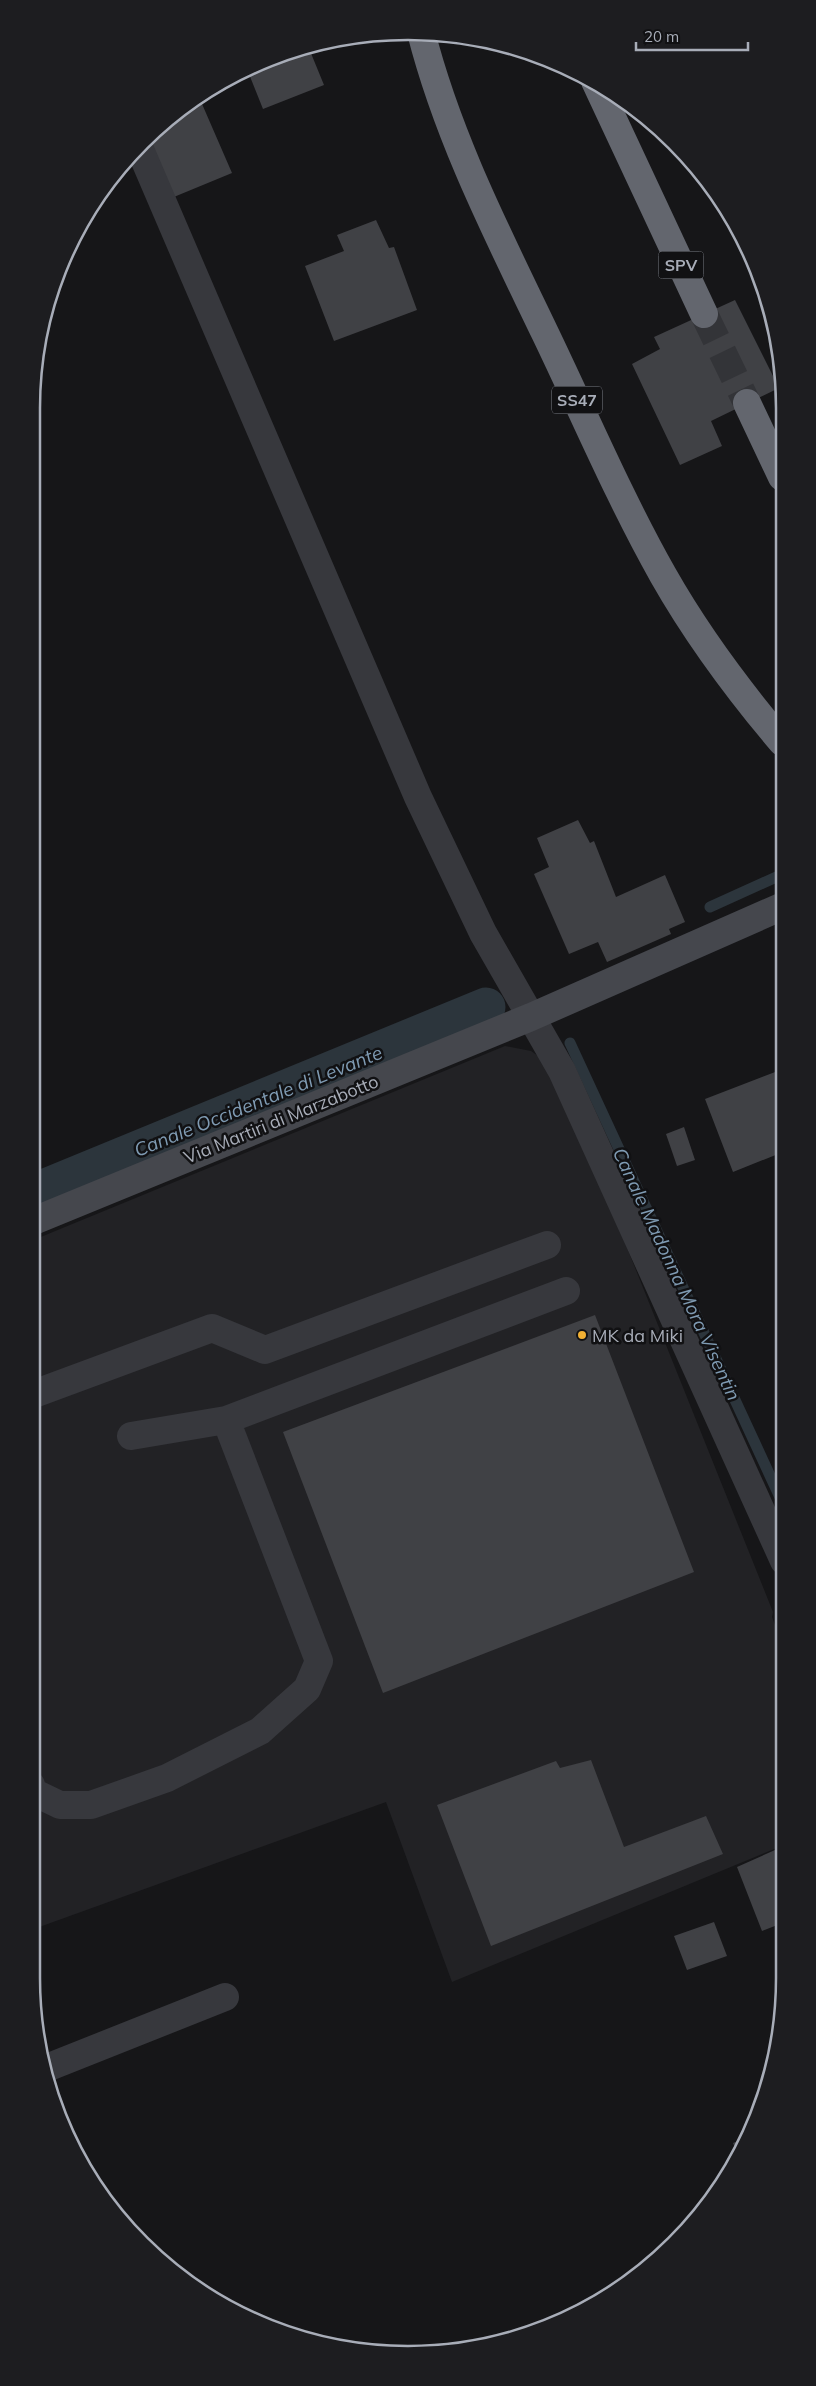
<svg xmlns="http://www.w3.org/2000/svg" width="816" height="2386" font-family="Mulish,sans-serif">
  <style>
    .built { fill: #222225 }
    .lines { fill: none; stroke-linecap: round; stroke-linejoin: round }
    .stream { stroke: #2c353c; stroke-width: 11 }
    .canal { stroke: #2c353c; stroke-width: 39 }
    .building { fill: #404145 }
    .highway-tunnel { stroke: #333438; stroke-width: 28; stroke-dasharray: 28 14; stroke-linecap: butt }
    .street { stroke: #37383d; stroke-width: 28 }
    .secondary { stroke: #45474d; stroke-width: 28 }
    .highway { stroke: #63666e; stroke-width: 28 }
    .poi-dot { fill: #f2b134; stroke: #111113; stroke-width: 2 }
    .labels { text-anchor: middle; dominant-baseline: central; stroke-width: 5; stroke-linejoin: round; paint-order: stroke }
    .shield { fill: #111113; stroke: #7b7e86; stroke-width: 1 }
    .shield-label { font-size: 16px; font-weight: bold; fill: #a8adb8 }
    .street-label { font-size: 18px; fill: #a8adb8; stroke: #111113 }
    .poi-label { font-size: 18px; fill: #a8adb8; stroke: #111113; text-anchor: start }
    .water-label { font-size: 19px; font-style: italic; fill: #7f9bb3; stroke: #111113 }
    .rim { fill: none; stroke: #a8adb8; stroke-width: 2.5 }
  </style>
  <rect width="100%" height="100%" fill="#161618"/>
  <path class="built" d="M505,1046l26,5 10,7 24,35 208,519 -1,5 12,32v196l-332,137 -66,-180 -355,128v-689z"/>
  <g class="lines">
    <path class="stream" d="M710,907l73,-33
      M570,1043l214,463"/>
    <path class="canal" d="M31,1194l455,-187"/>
  </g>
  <path class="building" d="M308,46l16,39 -61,24 -14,-35 -46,20 16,-12 68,-31z
    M199,97l33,76 -63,26 -23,-60 13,-14z
    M376,220l13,28 5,-1 23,63 -83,31 -29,-75 39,-15 -7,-16z
    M735,300l44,88 -68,33 11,25 -42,19 -48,-101 28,-15 -6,-12z
    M578,820l12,23 4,-2 22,56 49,-22 20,47 -16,7 2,5 -64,28 -9,-20 -29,12 -35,-80 15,-7 -12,-29z
    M783,1069v83l-50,20 -28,-73z
    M684,1127l11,33 -18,6 -11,-32z
    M595,1315l99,257 -311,121 -100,-261z
    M591,1760l33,87 82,-31 17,38 -232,92 -54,-141 119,-44 4,7z
    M784,1846l1,76 -23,9 -25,-64z
    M714,1922l13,34 -40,14 -13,-34z
    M743,2139l-6,14 -4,-10z"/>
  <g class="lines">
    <path class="highway-tunnel" d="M704,314l43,89"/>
    <path class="street" d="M139,147l279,650 65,136 79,138 222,490
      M31,1395l181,-67 53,22 282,-105
      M226,1420l340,-129
      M31,1785l2,7 27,13h31l76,-27 93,-47 47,-42 12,-28 -93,-241 -95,16
      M44,2069l181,-72"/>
    <path class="secondary" d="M31,1222l500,-205 252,-111"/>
    <path class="highway" d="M421,32c27,106 77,203 124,301 39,81 74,164 118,242 34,60 75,115 119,167
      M595,81l109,233
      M747,403l35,74"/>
  </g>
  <circle class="poi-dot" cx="582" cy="1335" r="5"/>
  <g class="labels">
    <g class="shield">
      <rect x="658.5" y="251.5" width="45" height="27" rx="4"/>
      <rect x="552" y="386.5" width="50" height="27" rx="4"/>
    </g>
    <g class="shield-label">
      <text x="681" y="265">SPV</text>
      <text x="577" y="400">SS47</text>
    </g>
    <g class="street-label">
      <text transform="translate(281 1119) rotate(-22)">Via Martiri di Marzabotto</text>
    </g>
    <g class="poi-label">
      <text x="592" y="1335">MK da Miki</text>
    </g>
    <g class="water-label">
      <text transform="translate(258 1101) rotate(-22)">Canale Occidentale di Levante</text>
      <text transform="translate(677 1274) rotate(65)">Canale Madonna Mora Visentin</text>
    </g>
  </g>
  <path d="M0 0H816V2386H0ZM408 40H408A368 368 0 0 1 776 408V1978A368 368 0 0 1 408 2346H408A368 368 0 0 1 40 1978V408A368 368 0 0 1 408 40Z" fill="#1d1d20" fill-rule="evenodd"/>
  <path class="rim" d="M408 40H408A368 368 0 0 1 776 408V1978A368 368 0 0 1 408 2346H408A368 368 0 0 1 40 1978V408A368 368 0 0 1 408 40Z"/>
  <path d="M636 42v8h112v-8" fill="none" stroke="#a8adb8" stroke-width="2.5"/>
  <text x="644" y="42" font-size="15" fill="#a8adb8" stroke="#111113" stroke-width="4" paint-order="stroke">20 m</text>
</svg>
